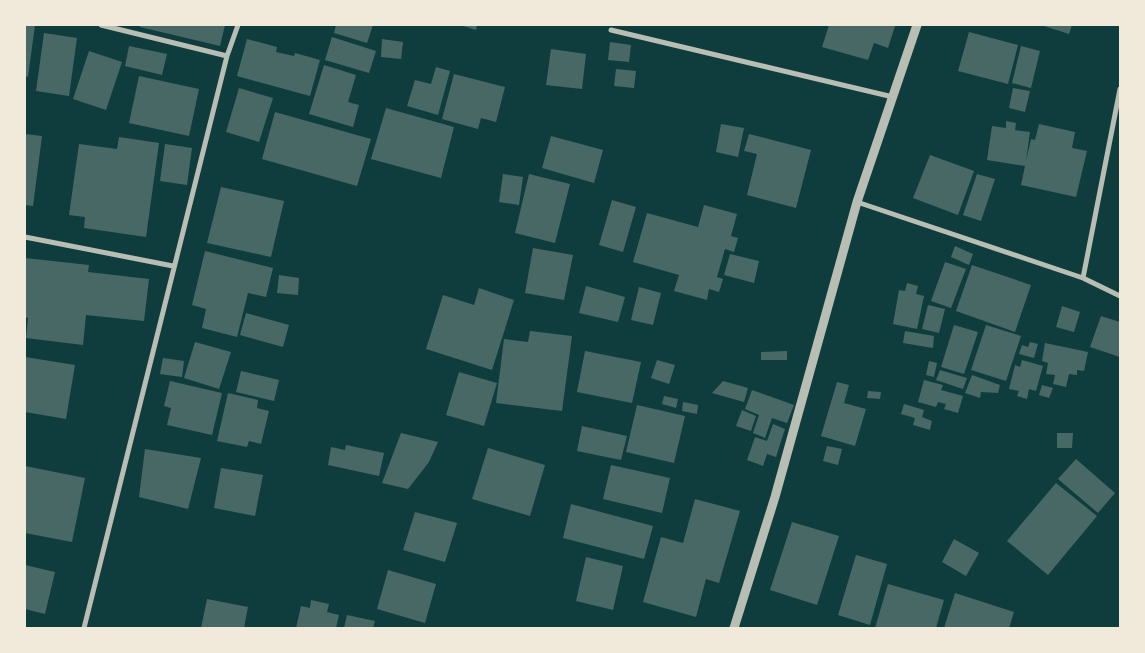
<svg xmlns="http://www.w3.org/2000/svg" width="1145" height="653" font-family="'PT Sans',sans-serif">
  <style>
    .building { fill: #486865 }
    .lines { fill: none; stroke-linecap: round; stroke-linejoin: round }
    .minor { stroke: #b8beb3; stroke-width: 5 }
    .tertiary { stroke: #b8beb3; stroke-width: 9 }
  </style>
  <rect width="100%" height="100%" fill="#0f3d3e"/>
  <path class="building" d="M25,25h10l-7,52 -3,-1z
    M140,25h85l-5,21 -80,-19z
    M336,25h37l-6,18 -33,-10z
    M460,25h17l-1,5z
    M829,25h63l3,1 -7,22 -14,-5 -6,17 -46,-13z
    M1041,25h31l-3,9z
    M969,32l49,13 -10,39 -50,-13z
    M44,33l33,5 -8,58 -33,-5z
    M332,37l44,14 -7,22 -44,-13z
    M247,39l30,8 -1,5 18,4 1,-3 25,7 -10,36 -73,-20z
    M382,39l21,3 -2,17 -20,-2z
    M610,42l21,3 -2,17 -21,-2z
    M129,46l38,8 -5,21 -37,-9z
    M1021,46l19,5 -9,37 -19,-5z
    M551,49l35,5 -4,35 -36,-4z
    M89,51l33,11 -16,48 -33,-11z
    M324,65l32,10 -8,27 11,3 -6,22 -44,-13z
    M436,67l14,4 -12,44 -31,-9 8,-26 16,4z
    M616,69l20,2 -2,17 -20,-2z
    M454,74l51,13 -9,35 -15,-4 -3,11 -36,-10z
    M139,76l60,13 -10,47 -60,-13z
    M239,88l34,10 -14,44 -33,-10z
    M1013,88l17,3 -5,21 -16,-4z
    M386,108l68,19 -13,51 -70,-19z
    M275,112l96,27 -14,47 -95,-27z
    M1006,121l10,2 -1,7 15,2 -4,29 5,-22 4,1 4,-16 36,8 -3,16 15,3 -11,46 -55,-12 4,-19 -38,-6 5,-34 14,2z
    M721,124l23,4 -6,29 -22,-5z
    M25,134l17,2 -9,70 -8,-1z
    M749,134l62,16 -15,58 -49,-13 10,-41 -13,-3z
    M551,136l52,14 -9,33 -52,-15z
    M119,137l40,6 -13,94 -62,-9 1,-11 -16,-2 10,-71 38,5z
    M165,144l27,4 -5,37 -27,-4z
    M930,155l44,16 -16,44 -45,-17z
    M503,174l20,3 -4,28 -20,-3z
    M529,174l41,10 -15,59 -40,-10z
    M977,174l18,5 -14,42 -18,-6z
    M221,187l63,14 -13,56 -64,-14z
    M612,200l24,7 -13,45 -24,-7z
    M704,205l33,9 -6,22 7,2 -4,14 -9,-3 -8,28 6,2 -4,13 -10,-3 -2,11 -33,-9 5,-16 -46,-13 14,-49 51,14z
    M955,246l18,8 -4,11 -18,-8z
    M533,248l40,7 -9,45 -39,-7z
    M205,251l68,17 -7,29 -18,-4 -11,44 -35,-9 4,-19 -14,-4z
    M730,254l29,7 -5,22 -30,-8z
    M25,258l64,7 -1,7 61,7 -5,42 -58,-6 -3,30 -57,-7 2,-20 -3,-1z
    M945,262l21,7 -15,39 -20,-7z
    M972,265l59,20 -16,47 -59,-21z
    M279,275l20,3 -1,17 -21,-2z
    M907,283l11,3 -2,8 8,2 -7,33 -24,-5 6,-34 6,1z
    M586,286l39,11 -7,25 -39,-9z
    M639,287l22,6 -8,32 -22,-5z
    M479,288l35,12 -22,70 -66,-21 17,-54 31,10z
    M928,305l17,4 -6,24 -17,-4z
    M1062,306l18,6 -6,20 -18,-5z
    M246,313l43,12 -6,22 -43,-12z
    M1101,316l19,6v35l-30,-10z
    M954,325l24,7 -14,42 -23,-7z
    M986,325l35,11 -15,45 -35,-11z
    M530,331l42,5 -10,75 -66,-8 8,-64 24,3z
    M905,331l29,5 -1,12 -30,-5z
    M195,342l36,10 -12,37 -35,-11z
    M1030,342l8,2 -4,14 -15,-4 3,-9 6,2z
    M1045,343l43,9 -4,19 -7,-1v5l-8,-1 -3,13 -13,-3 2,-9 -9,-1 2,-11 -6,-2z
    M585,351l56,11 -9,41 -55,-11z
    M787,351v9h-26v-8z
    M25,357l50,8 -9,54 -41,-7z
    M163,358l21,3 -2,16 -22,-3z
    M657,360l18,5 -6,19 -18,-6z
    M1022,360l21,6 -7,25 -7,-2 -2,10 -10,-3 2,-5 -10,-2 6,-24 5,2z
    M929,361l8,2 -3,14 -8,-2z
    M940,370l27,8 -4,11 -27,-9z
    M241,371l38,9 -5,21 -38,-9z
    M459,372l38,11 -13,43 -38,-11z
    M972,375l28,10 -2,8 -17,-1 -1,6 -15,-5z
    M924,380l19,5 -2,5 22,6 -5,17 -14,-4 2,-5 -8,-2 -2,5 -18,-5z
    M170,381l52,12 -10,42 -45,-10 4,-17 -7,-2z
    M723,381l25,7 -4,14 -32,-9z
    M837,382l12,3 -5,18 22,6 -11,37 -34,-10z
    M1042,385l11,3 -4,10 -10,-3z
    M752,390l42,15 -7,18 -15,-5 -7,20 -12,-5 6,-18 -14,-6z
    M868,391l13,1 -1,7 -13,-1z
    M228,393l30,7 -1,8 12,3 -8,33 -12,-3 -2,6 -30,-6z
    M664,396l14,3 -2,9 -14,-4z
    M683,402l15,3 -1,9 -15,-3z
    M904,404l20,6 -2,7 10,4 -2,9 -17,-5 2,-7 -14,-4z
    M637,405l48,11 -11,47 -48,-11z
    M742,410l14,6 -5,15 -15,-5z
    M773,424l12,5 -9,28 -9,-3 -4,12 -16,-6 8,-23 12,4z
    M582,426l45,10 -6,24 -44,-9z
    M401,433l37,9 -9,20 -21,27 -26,-6z
    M1057,433h16l-1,15h-15z
    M346,445l38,8 -5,23 -51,-11 3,-18 14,3z
    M827,446l15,3 -4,16 -15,-4z
    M488,448l57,17 -15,51 -58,-17z
    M145,449l56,9 -13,51 -49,-12z
    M1076,459l39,34 -17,20 -40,-34z
    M611,465l59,13 -8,35 -59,-14z
    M25,466l60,12 -13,64 -47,-9z
    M221,468l42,7 -8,41 -41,-8z
    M1056,483l41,33 -49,59 -41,-34z
    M695,499l45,12 -21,72 -13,-4 -10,38 -53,-15 18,-65 22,6z
    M571,504l82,22 -9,33 -81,-21z
    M415,512l42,11 -12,39 -42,-12z
    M792,522l47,14 -22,69 -47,-15z
    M954,539l25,14 -13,23 -24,-14z
    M856,555l31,9 -17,61 -32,-10z
    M586,557l37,9 -10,44 -37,-9z
    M25,565l30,7 -10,42 -20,-5z
    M388,570l48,14 -11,39 -48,-14z
    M888,584l56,16 -8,28h-61z
    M955,593l59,19 -5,16h-65z
    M207,599l41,8 -4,21h-43z
    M311,600l18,4 -2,8 12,3 -3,13h-40l5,-22 9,2z
    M347,615l28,6 -2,7h-29z"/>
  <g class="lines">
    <path class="minor" d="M101,25l126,31
      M611,30l282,67
      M857,202l226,76 37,18
      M25,237l148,29
      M1083,278l37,-189
      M84,628l143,-572 11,-31"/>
    <path class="tertiary" d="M734,628l41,-131 82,-295 60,-177"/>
  </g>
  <rect width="1145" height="653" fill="none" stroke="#f1e9da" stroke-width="52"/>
</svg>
